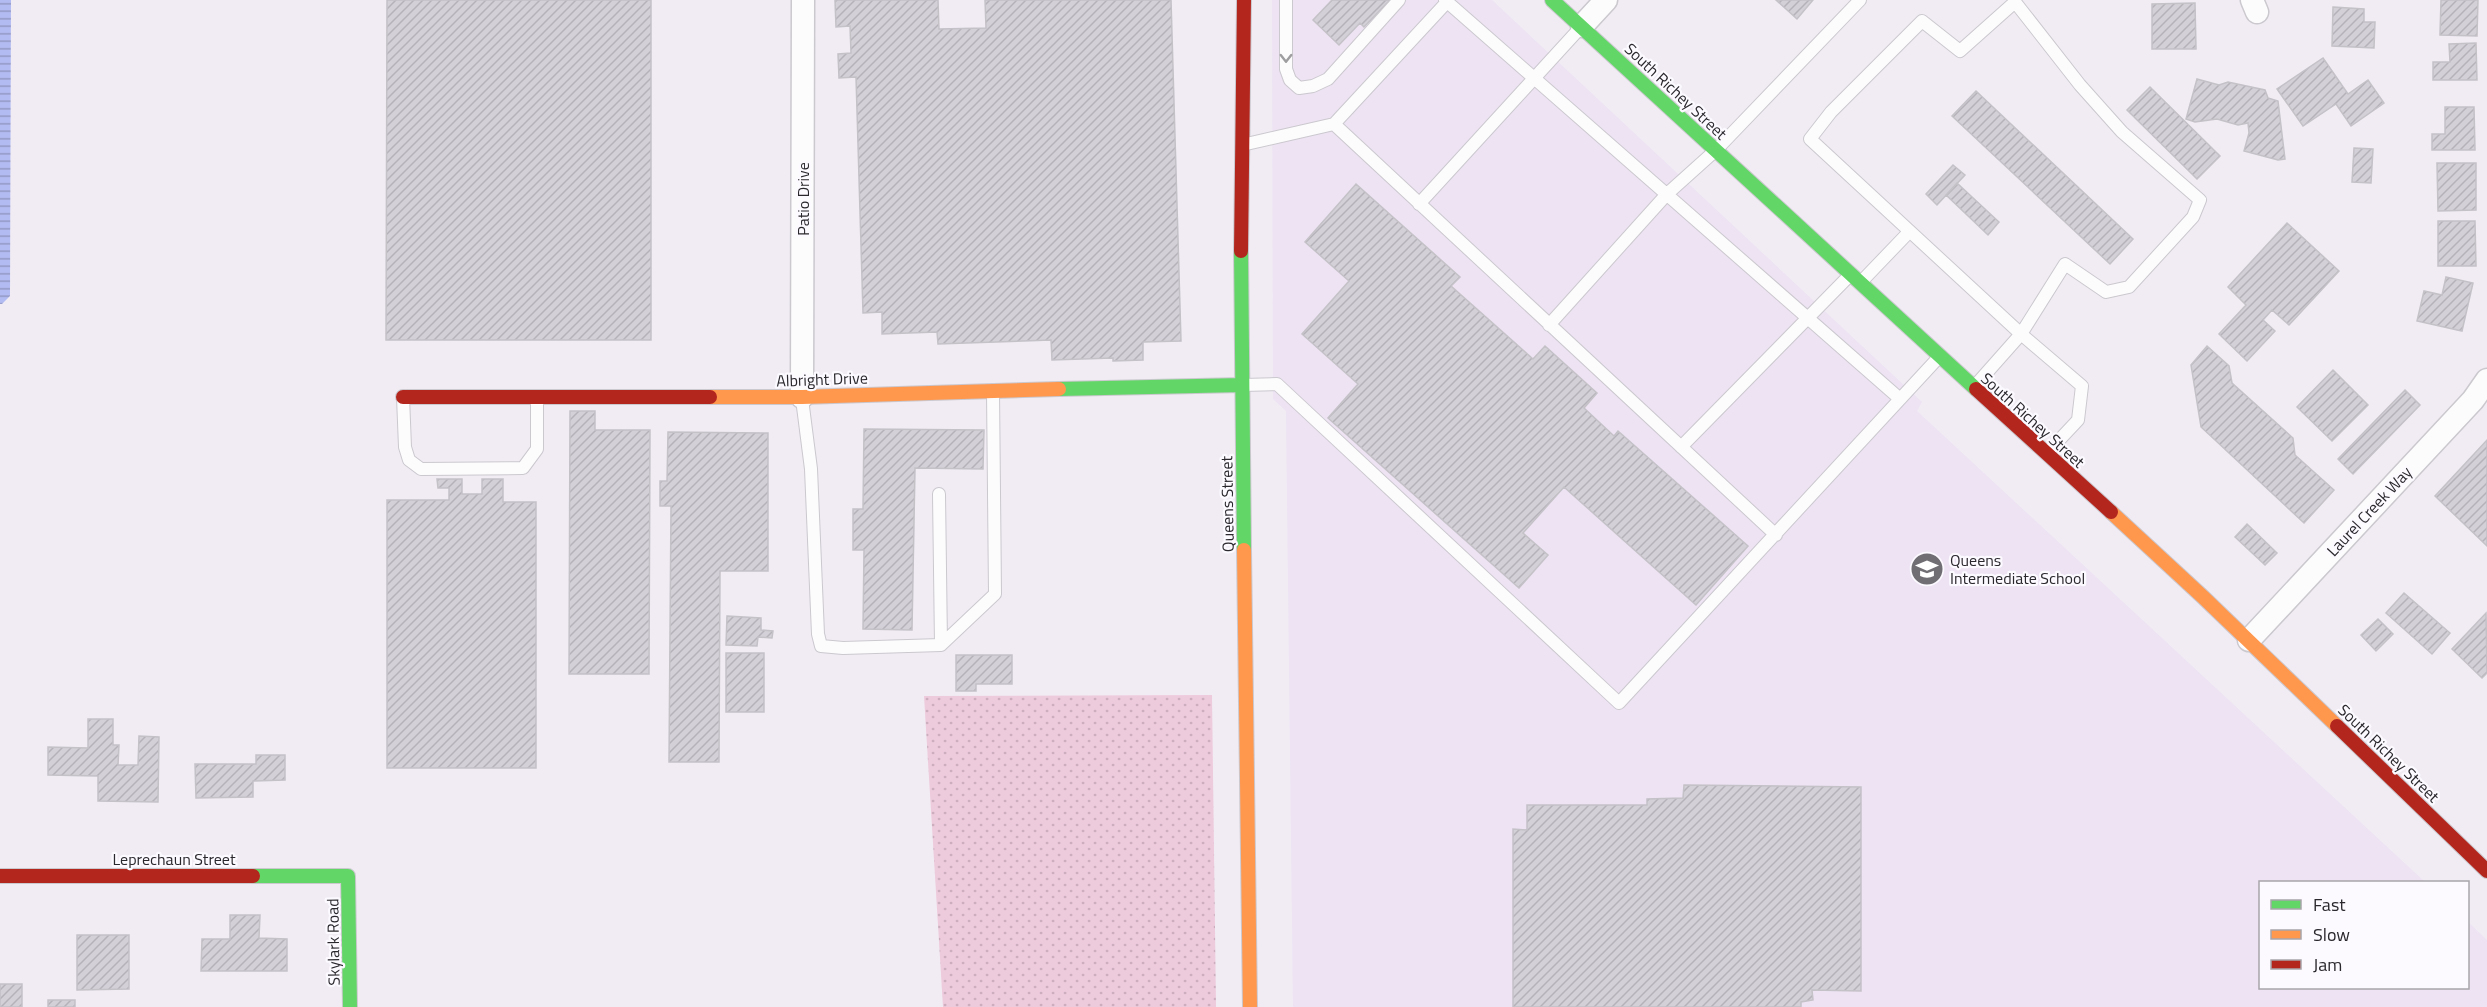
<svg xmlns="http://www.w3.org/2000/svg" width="2487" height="1007" font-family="'Titillium Web',sans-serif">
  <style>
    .built { fill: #ede3f3 }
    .grass { fill: url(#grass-dots) }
    .water { fill: url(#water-rules) }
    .building { fill: url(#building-hatch); stroke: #c4c1c7; stroke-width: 1.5 }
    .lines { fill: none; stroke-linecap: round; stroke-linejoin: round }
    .lane-casing { stroke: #cbc8ce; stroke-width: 14 }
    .street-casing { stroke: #cbc8ce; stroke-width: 25 }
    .fast-casing { stroke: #cbc8ce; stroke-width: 16 }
    .slow-casing { stroke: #cbc8ce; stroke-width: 16 }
    .jam-casing { stroke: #cbc8ce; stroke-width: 16 }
    .lane { stroke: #fdfcfd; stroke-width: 12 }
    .street { stroke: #fdfcfd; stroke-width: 22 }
    .fast { stroke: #63d668; stroke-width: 14 }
    .slow { stroke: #ff974d; stroke-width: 14 }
    .jam { stroke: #b3261e; stroke-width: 14 }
    .oneway { stroke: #9e9d9f }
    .labels { text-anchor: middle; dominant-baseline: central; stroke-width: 4.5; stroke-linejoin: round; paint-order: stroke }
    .street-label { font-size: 16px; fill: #2b282d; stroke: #fcf9ff }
    .poi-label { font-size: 16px; fill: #2b282d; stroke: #fcf9ff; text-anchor: start }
  </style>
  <defs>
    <pattern id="grass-dots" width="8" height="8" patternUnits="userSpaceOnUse" patternTransform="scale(1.5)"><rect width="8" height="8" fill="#eecadd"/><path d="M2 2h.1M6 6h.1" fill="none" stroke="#ccaebe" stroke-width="1.8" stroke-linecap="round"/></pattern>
    <pattern id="water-rules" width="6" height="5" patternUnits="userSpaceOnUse" patternTransform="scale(1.5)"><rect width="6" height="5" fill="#b3bcf2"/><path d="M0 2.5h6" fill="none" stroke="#9299c4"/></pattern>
    <pattern id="building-hatch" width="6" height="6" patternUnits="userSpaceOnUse" patternTransform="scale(1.5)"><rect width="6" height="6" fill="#d3d0d7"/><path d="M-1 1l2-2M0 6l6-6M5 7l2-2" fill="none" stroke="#b5b3b9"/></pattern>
  </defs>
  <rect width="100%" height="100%" fill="#f1ecf4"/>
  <path class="built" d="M1272,0h220l430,402 -5,9 508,471h-165v106h208v-66l19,18v67h-1194l-7,-596 -13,-12z"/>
  <path class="grass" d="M1212,695l4,312h-273l-19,-311z"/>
  <path class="water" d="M0,0h11l-1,296 -8,8h-2z"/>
  <path class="building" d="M387,0h264v340h-265z
    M835,0h103l1,29 47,-1 -1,-28h186l10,341 -38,1v18l-30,1v-3l-61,2 -1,-20 -113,4 -1,-12 -55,2v-22l-19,1 -7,-236 -17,1 -1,-24 13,-1 -1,-27 -14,1z
    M1332,0h58l-26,27 -4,-4 -21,22 -26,-25z
    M1776,0h37l-16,19z
    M2441,0h37l-1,36 -37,-1z
    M2195,3l1,46h-44v-45z
    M2333,7l31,2v13h11l-1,26 -42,-2z
    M2476,43l1,37h-44v-18h17l-1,-18z
    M2323,58l25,36 20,-14 16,23 -33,23 -15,-22 -33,22 -26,-37z
    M2197,79l22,6 9,-3 37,8 3,8 10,3 7,58 -7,1 -34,-9 5,-18 -1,-10 -10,2 -21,-6 -22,3 -9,-3z
    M2150,87l70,69 -23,23 -70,-69z
    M1976,91l157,148 -23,25 -158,-148z
    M2445,107h29l1,43h-43v-16h13z
    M2354,148l19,1 -2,34 -19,-1z
    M2437,163h39v47l-38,1z
    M1953,165l12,10 -28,30 -11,-11z
    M1957,183l42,39 -11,13 -42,-40z
    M1356,184l104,93 -9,9 82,73 12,-13 52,47 -13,15 30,28 4,-5 130,115 -52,59 -132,-118 -41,46 25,22 -29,33 -191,-170 30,-34 -56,-50 47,-53 -44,-39z
    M2438,221h37l1,45h-38z
    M2287,223l52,48 -50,54 -17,-15 -9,10 12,11 -28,30 -28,-27 27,-29 -18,-18z
    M2446,277l27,6 -11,48 -45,-10 7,-30 18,4z
    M2207,346l22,20 3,17 61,55 2,17 39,35 -30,33 -103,-96 -10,-62z
    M2333,370l35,35 -36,36 -35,-34z
    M2405,390l15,15 -67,69 -15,-15z
    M570,411h25v19h55l-1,244h-80z
    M864,429l120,1 -1,39 -68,-1 -3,162 -49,-1 1,-79h-11v-41h10z
    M668,432l100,1v138h-48l-1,191h-50l2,-256h-11v-25h7z
    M2487,440v106l-52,-50z
    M437,479h25v15h20v-15h21v23h33v266h-149v-268h62v-12h-11z
    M2247,524l30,29 -12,12 -30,-28z
    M2404,593l46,40 -18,21 -46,-41z
    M2486,613l1,60 -5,5 -30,-29z
    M727,616l34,2v12l12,1 -1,7 -14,-1 -1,9 -31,-1z
    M2378,619l15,15 -17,17 -15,-16z
    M726,653h38v59h-38z
    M956,655h56v29h-36v7h-20z
    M88,719h25v26h6l-1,20h20l1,-29 20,1 -1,65 -60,-1v-25l-50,-1v-28l40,1z
    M256,755h29v25l-32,1v16l-57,1 -1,-34h61z
    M1684,785l177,2v204l-49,-1 1,10 -12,2v5h-288v-178l14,1v-25h120v-6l36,-1z
    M230,915h30l-1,23 28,1v32h-86l1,-32h28z
    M77,935h52v54l-52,1z
    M0,984h22v23h-22z
    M48,1000h27v7h-27z"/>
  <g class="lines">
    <g class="lane-casing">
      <path id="lane" d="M1286,0v69l4,11 9,8 14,-2 15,-7 71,-79
        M1445,0l454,398
        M1334,124l113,-122
        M1242,145l92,-21 442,411
        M1419,204l162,-177
        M1861,282l48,-50
        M1549,325l118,-131 49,-44 144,-150
        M1243,385l34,-1 342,319 320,-346
        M1974,387l47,-53 44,-70 41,28 23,-5 64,-70 7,-17 -78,-68 -42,-47 -65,-83 -55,49 -38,-30 -91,91 -21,27 211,195 61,52 -4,34 -31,33
        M403,397l2,50 4,13 12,9 102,-1 14,-19v-51
        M802,399l9,70 7,165 3,12 22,2 98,-3 54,-51 -2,-203
        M1681,447l169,-172
        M939,494l2,151"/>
    </g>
    <g class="street-casing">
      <path id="street" d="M2252,0l5,12
        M1582,26l24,-26
        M802,397l1,-397
        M2249,640l224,-240 14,-20"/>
    </g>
    <g class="fast-casing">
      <path id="fast" d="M1552,0l424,389
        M1241,251l3,299
        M1059,389l183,-4
        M253,876h95l2,131"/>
    </g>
    <g class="slow-casing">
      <path id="slow" d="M710,397h92l257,-8
        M2111,512l92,85 134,129
        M1244,550l6,457"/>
    </g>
    <g class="jam-casing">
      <path id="jam" d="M1241,251l3,-251
        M1976,389l135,123
        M403,397h307
        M2337,726l150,145
        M0,876h253"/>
    </g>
    <use href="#lane" class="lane"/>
    <use href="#street" class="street"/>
    <use href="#fast" class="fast"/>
    <use href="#slow" class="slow"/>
    <use href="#jam" class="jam"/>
  </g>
  <defs><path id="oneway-chevron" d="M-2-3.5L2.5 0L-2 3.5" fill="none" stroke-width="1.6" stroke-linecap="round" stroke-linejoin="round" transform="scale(1.5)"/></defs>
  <use class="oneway" href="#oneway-chevron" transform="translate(1286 58) rotate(90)"/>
  <defs>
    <g id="school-disc" transform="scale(1.725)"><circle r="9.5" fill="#706d73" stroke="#fcf9ff"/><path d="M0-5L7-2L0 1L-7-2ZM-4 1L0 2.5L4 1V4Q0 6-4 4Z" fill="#fff"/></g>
  </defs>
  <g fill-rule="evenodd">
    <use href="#school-disc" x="1927" y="569"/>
  </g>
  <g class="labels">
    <g class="street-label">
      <text transform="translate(1676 91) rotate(43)">South Richey Street</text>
      <text transform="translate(803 199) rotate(-90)">Patio Drive</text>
      <text transform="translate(822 379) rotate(-2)">Albright Drive</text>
      <text transform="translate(2033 420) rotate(42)">South Richey Street</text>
      <text transform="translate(1227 504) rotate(-91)">Queens Street</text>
      <text transform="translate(2369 511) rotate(-47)">Laurel Creek Way</text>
      <text transform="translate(2389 753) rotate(44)">South Richey Street</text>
      <text x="174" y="859">Leprechaun Street</text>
      <text transform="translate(333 942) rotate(-91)">Skylark Road</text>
    </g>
    <g class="poi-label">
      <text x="1950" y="560">Queens<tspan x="1950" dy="18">Intermediate School</tspan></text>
    </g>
  </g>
  <rect x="2259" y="881" width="210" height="108" fill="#fcf9ff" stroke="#a8a5ab" stroke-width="1.5"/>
  <rect x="2271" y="900" width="30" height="9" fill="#63d668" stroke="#a8a5ab" stroke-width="1.5"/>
  <text x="2313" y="911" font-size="18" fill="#2b282d">Fast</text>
  <rect x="2271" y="930" width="30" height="9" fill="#ff974d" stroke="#a8a5ab" stroke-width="1.5"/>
  <text x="2313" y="941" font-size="18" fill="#2b282d">Slow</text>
  <rect x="2271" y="960" width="30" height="9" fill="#b3261e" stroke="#a8a5ab" stroke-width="1.5"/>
  <text x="2313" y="971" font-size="18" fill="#2b282d">Jam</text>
</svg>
